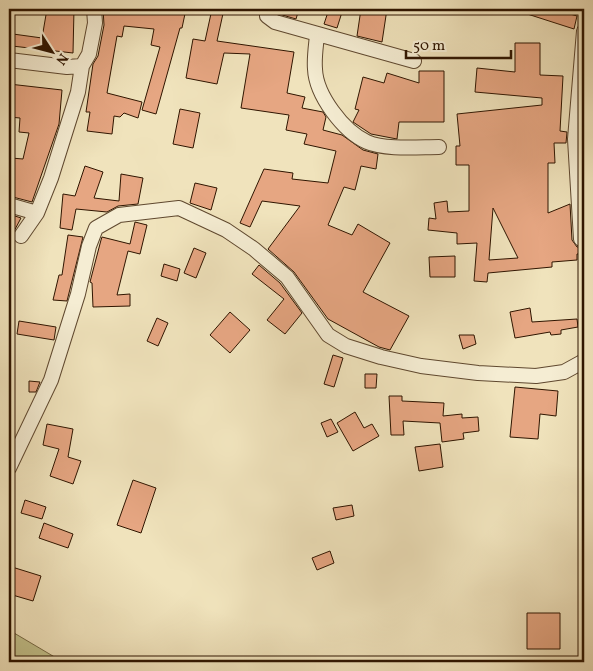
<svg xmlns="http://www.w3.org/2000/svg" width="593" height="671" font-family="Vollkorn,serif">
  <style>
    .green { fill: #c2c18b; stroke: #786b46 }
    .building { fill: #e6a682; stroke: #2f1500; fill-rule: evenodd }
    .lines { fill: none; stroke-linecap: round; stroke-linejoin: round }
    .street-casing { stroke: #5f482f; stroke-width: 16 }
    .street { stroke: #f5edd3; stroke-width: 14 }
  </style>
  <rect width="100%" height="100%" fill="#f0e3bc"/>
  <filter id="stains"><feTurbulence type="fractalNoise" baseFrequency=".004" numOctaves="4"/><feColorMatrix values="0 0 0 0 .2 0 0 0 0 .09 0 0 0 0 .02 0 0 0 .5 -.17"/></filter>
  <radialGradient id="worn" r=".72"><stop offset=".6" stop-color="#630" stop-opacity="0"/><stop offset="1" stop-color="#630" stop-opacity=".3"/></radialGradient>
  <path class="green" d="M9,630l54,32h-54z"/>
  <path class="building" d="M47,9h27l-1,44 -61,-7 1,-12 29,4z
    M103,9h83l-4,19h-2l-24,86 -14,-4 18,-63 -9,-2 3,-16 -30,-3 -2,11 -5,-1 -10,57 35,9 -4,16 -14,-5 -4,4 -6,-1 -2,18 -25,-3 3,-19h-4l7,-48 5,-8 6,-31z
    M212,9h12l-7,32 77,11 -7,41 18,4 -3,11 21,4 3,5 -3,13 19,5 21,15 15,4 -2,15 -15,-3 -6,24 -11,-3 -16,38 24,10 6,-11 32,19 -27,49 46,24 -19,34 -11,-3 -51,-28 -34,-47 -26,-23 32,-43 -38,-5 -12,26 -10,-4 24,-54 29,4 -1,6 36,4 8,-32 -32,-7 3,-10 -21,-4 3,-15 -48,-7 9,-54 -26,-1 -7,31 -31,-6 7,-39 12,2z
    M277,9h22l-3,10 -17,-5z
    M329,9h14l-6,19 -13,-4z
    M361,9h26l-5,33 -25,-6z
    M518,9h35l24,7 -3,13 -56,-18z
    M515,43h25v32l23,1 -3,55 7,1 -1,11h-12l1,20h-7v50l22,-9 2,36 5,7h7v7h-7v6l-25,2v5l-64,6 -1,9 -13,-1 3,-38 -20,1v-11l-29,-3 1,-12 7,1 -2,-16 13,-2 1,11 21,-1v-46h-13v-19h4l-3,-32 85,-9v-7l-67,-6 2,-24 38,4zM493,208l25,50 -29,2z
    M419,71h25v51h-45l-2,17 -26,-5 -18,-12 6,-12 -4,-1 8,-32 21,6 3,-10 32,10z
    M9,84l53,6 -3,34 -27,78 -23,-6 2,-38 12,1 6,-26 -10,-1 1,-14 -11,-1z
    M180,109l20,4 -7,35 -20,-4z
    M85,166l18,6 -9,26 25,3 2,-27 22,4 -5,26 -20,2 -11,6 -31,-3 -4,21 -12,-2 3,-34 12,2z
    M195,183l22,5 -6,22 -21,-7z
    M9,214l12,4 -9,17 -1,13h-2z
    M135,222l12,3 -7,29 -12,-3 -11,44 13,-1v12l-37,1 -1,-24 -2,-1 11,-42 1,-3 28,7z
    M68,235l15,2 -16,64 -14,-1 6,-25h3z
    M194,248l12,5 -10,25 -12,-5z
    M455,256v21h-25l-1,-20z
    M164,264l16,5 -3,12 -16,-5z
    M259,265l21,18 22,30 -17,21 -18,-14 17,-21 -32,-25z
    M530,308l2,14 45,-3 1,8 -17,3v4l-10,1 -1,-3 -35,6 -5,-26z
    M230,312l20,18 -20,23 -20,-18z
    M157,318l11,5 -10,23 -11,-5z
    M19,321l37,6 -2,13 -37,-6z
    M459,335h15l2,9 -13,5z
    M333,355l10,3 -9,29 -10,-3z
    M365,374h12l-1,14h-11z
    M29,381l11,1 -4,10h-7z
    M515,387l43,4 -2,25 -16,-2 -2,25 -28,-2z
    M389,396h13v5l42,2 -1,13 19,-2v4l16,-1 1,14 -16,2 1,6 -22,3 -2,-19 -37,-2 1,14h-13z
    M355,412l9,16 8,-4 7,12 -26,15 -16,-28z
    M331,419l7,13 -11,5 -6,-14z
    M47,424l26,5 -5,28 13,4 -8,23 -23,-8 9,-27 -16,-4z
    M440,444l3,23 -24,4 -4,-24z
    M133,480l23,8 -15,45 -24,-8z
    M25,500l21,7 -4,12 -21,-6z
    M352,505l2,11 -18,4 -3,-12z
    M44,523l29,11 -5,14 -29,-10z
    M330,551l4,12 -17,7 -5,-12z
    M12,567l29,9 -8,25 -24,-7v-18z
    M527,613h33v36h-33z"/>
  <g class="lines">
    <g class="street-casing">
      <path id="street" d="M268,9l-1,7 8,6 139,39
        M317,35c-1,11 -3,23 -2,34 1,26 28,62 52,73 18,8 52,5 72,5
        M9,60l58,7 15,-1
        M9,205l28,8
        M21,236l16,-23 14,-35 27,-86 4,-26 7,-12 6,-31 -1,-14
        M581,239l-6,-100 9,-108
        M9,468l42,-88 27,-86 11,-48 7,-18 23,-13 60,-7 47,22 28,19 33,28 41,58 18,11 35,11 40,9 57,7 58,3 28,-4 20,-11"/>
    </g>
    <use href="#street" class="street"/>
  </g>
  <rect width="593" height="671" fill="none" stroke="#f0e3bc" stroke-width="30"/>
  <rect x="10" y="10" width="573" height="651" fill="none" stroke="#2f1500" stroke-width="2.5"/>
  <rect x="15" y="15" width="563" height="641" fill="none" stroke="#2f1500"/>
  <g transform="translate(52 52) rotate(126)" stroke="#f5edd3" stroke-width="4" paint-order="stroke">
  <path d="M0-4L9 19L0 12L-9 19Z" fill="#2f1500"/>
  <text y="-8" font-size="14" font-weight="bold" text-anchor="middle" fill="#2f1500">N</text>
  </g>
  <path d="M406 50v8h105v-8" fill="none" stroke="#2f1500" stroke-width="2.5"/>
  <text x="413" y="50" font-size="15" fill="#2f1500" stroke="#f5edd3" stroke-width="4" paint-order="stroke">50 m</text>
  <rect width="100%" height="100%" filter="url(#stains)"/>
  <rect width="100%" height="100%" fill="url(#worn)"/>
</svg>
